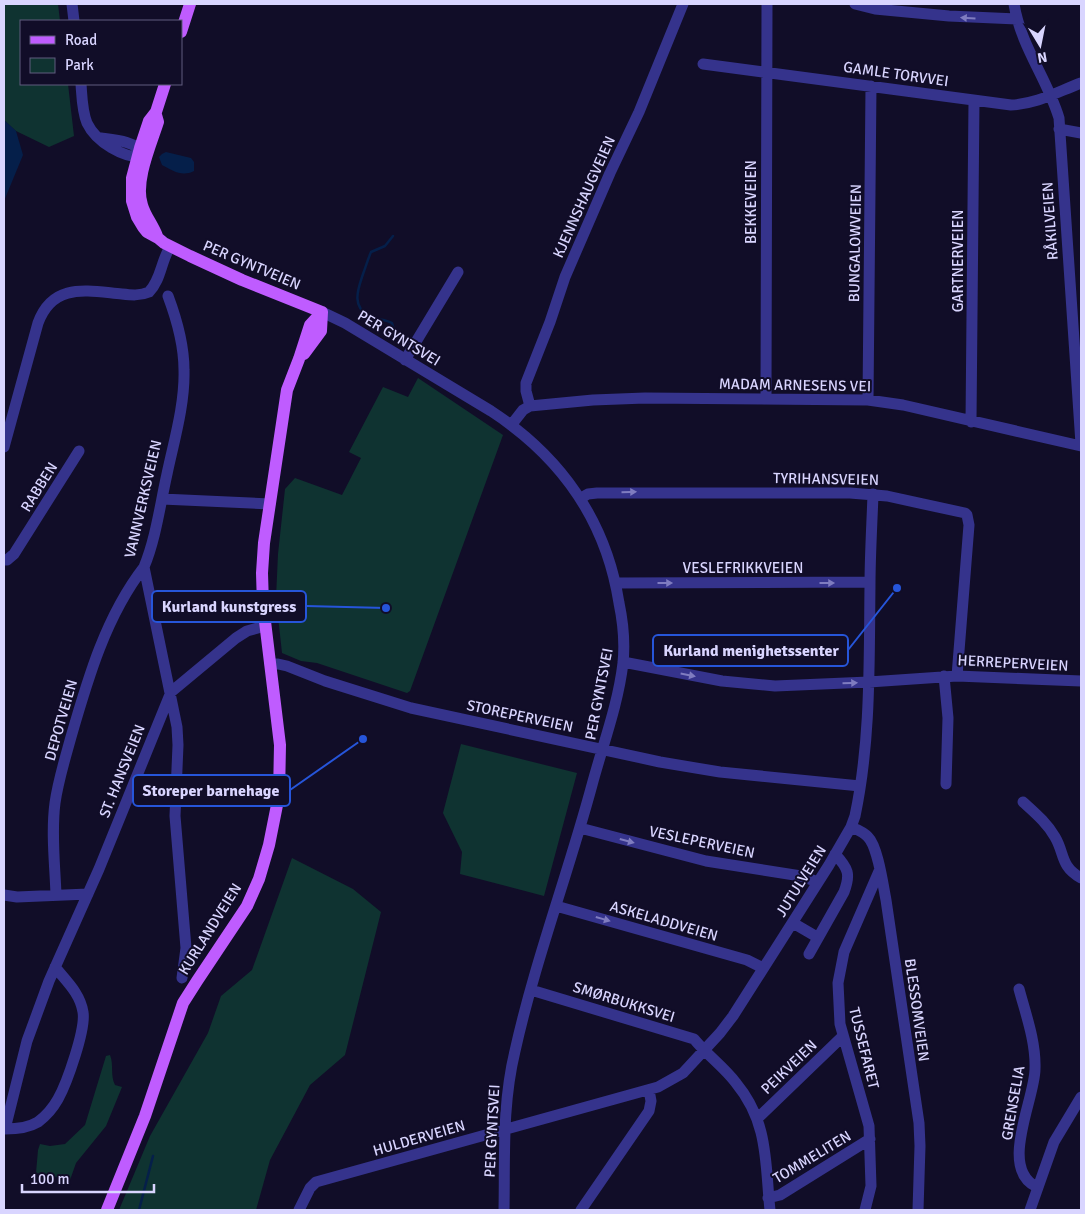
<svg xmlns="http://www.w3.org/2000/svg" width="1085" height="1214" font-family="Signika,sans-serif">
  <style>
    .green { fill: #0f3331 }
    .water { fill: #051f4a }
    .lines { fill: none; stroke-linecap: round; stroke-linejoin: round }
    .stream { stroke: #051f4a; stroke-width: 2.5 }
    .minor { stroke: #35338c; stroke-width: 11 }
    .major { stroke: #bf5cff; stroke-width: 12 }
    .oneway { fill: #7f7cc0 }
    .labels { text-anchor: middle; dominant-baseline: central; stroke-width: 4; stroke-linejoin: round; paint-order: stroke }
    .street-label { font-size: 15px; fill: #d9d5ff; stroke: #110d28 }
    .leader { fill: none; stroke: #2655da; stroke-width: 2 }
    .callout-dot { fill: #2655da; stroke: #110d28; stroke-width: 2 }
    .callout { fill: #110d28; stroke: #2655da; stroke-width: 2 }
    .callout-label { font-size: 16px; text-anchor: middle; font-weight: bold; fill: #d9d5ff }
  </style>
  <rect width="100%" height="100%" fill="#110d28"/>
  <path class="green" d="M4,4h54l2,17h-39v63h47l6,52 -25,11 -33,-16 -12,-11z
    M418,378l85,57 -93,256 -3,2 -90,-30 -16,-2 -19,-8 -6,-55 2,-44 7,-65 10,-11 47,17 19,-37 -12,-6 34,-65 25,10z
    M461,744l116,29 -33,123 -84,-22 2,-22 -19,-39z
    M292,858l61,31 28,23 -36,143 -35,30 -40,75 -14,50h-137l31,-74 58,-103 13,-37 31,-26z
    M110,1055c4,10 0,20 5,30l7,2 -16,39 -30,37 -6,17 -34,-7 2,-23 2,-6 10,2 15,-2 20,-19 21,-69z"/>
  <path class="water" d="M4,120l12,11 7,24 -19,46z
    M166,152l25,6 3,4v9c-12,6 -21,0 -32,-6l-3,-8 3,-3z"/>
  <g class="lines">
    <path class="stream" d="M393,236l-8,10 -14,6c-3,7 -5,14 -8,22 -5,15 -12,32 6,42 7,4 16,3 23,7l4,14
      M139,1210l14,-54"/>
    <path class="minor" d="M72,4l2,17
      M855,4l20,5 74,7 68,3
      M1014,4c7,43 33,74 45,114l22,326
      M703,64l308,41c26,-1 46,-13 70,-22
      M81,84c1,13 1,27 6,39 9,19 37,36 58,34
      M1059,129l22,4
      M101,138c16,2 33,3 44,16
      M168,296c9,24 16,48 16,74 1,34 -10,71 -17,104 -7,31 -11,64 -23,93l33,160 1,18 -3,71 11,132 -4,30
      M322,312l23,11 146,88c69,45 115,109 128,192 4,19 6,40 4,60 -5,42 -20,81 -31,122 -24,89 -57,176 -77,266 -13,54 -10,104 -11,159
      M405,360l53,-88
      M766,399l1,-395
      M868,400l3,-314
      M530,406l-4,-15v-8l24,-61 15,-45 45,-104 29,-61 44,-108
      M971,422l3,-322
      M512,424l11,-14 7,-4 63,-6 52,-2 223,2 35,5 178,41
      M4,447l34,-124c15,-41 49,-32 84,-29 9,1 18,2 27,-2 12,-12 12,-31 21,-45
      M581,498l7,-4 9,-1h253l37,3 78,17 2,2 2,10 -12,151
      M162,499l108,5
      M4,560h3l7,-6 65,-103
      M616,583l254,-1
      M623,662l99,19 53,5 94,-4 88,-6 124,5
      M270,664h8l9,2 38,15 86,27 249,54 60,10 140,14
      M944,676l4,42 -2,66
      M1023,802c12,11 24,21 32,35 10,17 5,29 26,41
      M851,827c5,2 13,5 17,10 10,10 15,48 18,63l33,223 1,23 -2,64
      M580,828l126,33 95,15 17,6
      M4,895l13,2 71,-3
      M56,895c-1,-30 -5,-62 -1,-92 3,-22 10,-44 16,-66 17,-59 35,-121 73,-170
      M556,906l191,54 16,8
      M793,923l24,14
      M809,954l35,-62c7,-18 4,-24 -9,-38
      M55,967c11,14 25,26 28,45 3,17 -16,71 -25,87 -5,9 -12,17 -20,23 -10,6 -22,7 -33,7l22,-88 22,-60 50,-112 72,-177 65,-54 11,-7 18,-5
      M1019,989c7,26 17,53 16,80 0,30 -37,100 2,118
      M531,990l163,49c13,16 30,28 42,44 33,40 29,80 34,127
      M757,1119l86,-83
      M768,1198l12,-3 90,-56
      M299,1210l11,-22 6,-6 342,-95 25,-14 37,-40 13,-17 96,-151 22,-38 4,-11c16,-76 14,-154 15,-231 0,-30 2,-61 3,-91
      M581,1210l68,-99 2,-10 -2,-11
      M865,1210l6,-24 -2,-60 -29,-102 -2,-41 6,-31 36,-83
      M1030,1210l24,-68 27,-45"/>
    <path class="major" d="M181,32l9,-28
      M165,84l-9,28 -7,9 -9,27 -8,30v23l5,16 6,10 4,5 11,6 6,5 26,13 52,24 80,32
      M156,115l2,7c-7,22 -24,60 -16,83 3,11 11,20 15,31
      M304,354l17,-23 1,-19
      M107,1210l38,-94 38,-113 14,-22 50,-75 12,-27 10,-34 10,-50 1,-50 -17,-140 -1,-32 2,-30 23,-153 12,-31 11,-34 12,-13"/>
  </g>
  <defs><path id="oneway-solid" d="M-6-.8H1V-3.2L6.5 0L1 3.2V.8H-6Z" transform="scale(1.25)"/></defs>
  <g class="oneway">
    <use href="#oneway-solid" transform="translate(968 18) rotate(-176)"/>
    <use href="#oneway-solid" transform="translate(629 492) rotate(-1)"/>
    <use href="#oneway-solid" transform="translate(665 583)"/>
    <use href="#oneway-solid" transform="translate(827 583)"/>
    <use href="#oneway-solid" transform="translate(688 675) rotate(11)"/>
    <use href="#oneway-solid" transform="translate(850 683) rotate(-2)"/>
    <use href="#oneway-solid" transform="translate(627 841) rotate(15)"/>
    <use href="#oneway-solid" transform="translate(603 919) rotate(16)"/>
  </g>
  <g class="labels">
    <g class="street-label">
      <text transform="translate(896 74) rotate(8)">GAMLE TORVVEI</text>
      <text transform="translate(584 197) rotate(-66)">KJENNSHAUGVEIEN</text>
      <text transform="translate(751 202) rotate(-90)">BEKKEVEIEN</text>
      <text transform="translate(1050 221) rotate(-94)">RÅKILVEIEN</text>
      <text transform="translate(855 243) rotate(-89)">BUNGALOWVEIEN</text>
      <text transform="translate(958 261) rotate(-90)">GARTNERVEIEN</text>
      <text transform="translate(252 265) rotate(23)">PER GYNTVEIEN</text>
      <text transform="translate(399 338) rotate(31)">PER GYNTSVEI</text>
      <text transform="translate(795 385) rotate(1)">MADAM ARNESENS VEI</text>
      <text transform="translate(826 479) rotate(1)">TYRIHANSVEIEN</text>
      <text transform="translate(39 487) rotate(-58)">RABBEN</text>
      <text transform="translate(143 499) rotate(-77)">VANNVERKSVEIEN</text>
      <text x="743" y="568">VESLEFRIKKVEIEN</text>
      <text transform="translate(1013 663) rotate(3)">HERREPERVEIEN</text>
      <text transform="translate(599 694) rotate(-79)">PER GYNTSVEI</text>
      <text transform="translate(520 716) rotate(12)">STOREPERVEIEN</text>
      <text transform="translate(61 720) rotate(-74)">DEPOTVEIEN</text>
      <text transform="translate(122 771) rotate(-68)">ST. HANSVEIEN</text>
      <text transform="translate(702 842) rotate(12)">VESLEPERVEIEN</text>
      <text transform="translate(801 881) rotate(-58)">JUTULVEIEN</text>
      <text transform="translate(664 921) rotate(16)">ASKELADDVEIEN</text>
      <text transform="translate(210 929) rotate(-58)">KURLANDVEIEN</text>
      <text transform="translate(624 1002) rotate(17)">SMØRBUKKSVEI</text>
      <text transform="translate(917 1010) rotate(82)">BLESSOMVEIEN</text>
      <text transform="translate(864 1048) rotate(76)">TUSSEFARET</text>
      <text transform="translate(789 1067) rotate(-44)">PEIKVEIEN</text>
      <text transform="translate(1013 1103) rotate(-80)">GRENSELIA</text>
      <text transform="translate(492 1131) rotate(-87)">PER GYNTSVEI</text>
      <text transform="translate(419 1138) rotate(-16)">HULDERVEIEN</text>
      <text transform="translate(812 1157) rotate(-31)">TOMMELITEN</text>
    </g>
  </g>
  <path class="leader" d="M386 608L306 606M897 588L848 650M363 739L290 790"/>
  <g class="callout-dot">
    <circle cx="386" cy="608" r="5"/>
    <circle cx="897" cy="588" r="5"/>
    <circle cx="363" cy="739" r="5"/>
  </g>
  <g class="callout">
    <rect x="152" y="591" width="154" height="31" rx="5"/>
    <rect x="653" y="635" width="195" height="31" rx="5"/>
    <rect x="133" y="775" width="157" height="31" rx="5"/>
  </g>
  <g class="callout-label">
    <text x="229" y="612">Kurland kunstgress</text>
    <text x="751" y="656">Kurland menighetssenter</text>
    <text x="211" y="796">Storeper barnehage</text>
  </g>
  <rect width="1085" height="1214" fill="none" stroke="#d9d5ff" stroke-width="10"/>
  <rect x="20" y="20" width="162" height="65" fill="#110d28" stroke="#615d7e"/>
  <rect x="30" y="36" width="25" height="8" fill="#bf5cff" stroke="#615d7e"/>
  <text x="65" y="45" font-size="15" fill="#d9d5ff">Road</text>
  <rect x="30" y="58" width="25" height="15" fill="#0f3331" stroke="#615d7e"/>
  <text x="65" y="70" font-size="15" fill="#d9d5ff">Park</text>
  <g transform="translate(1040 45) rotate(170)" stroke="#110d28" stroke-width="4" paint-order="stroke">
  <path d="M0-4L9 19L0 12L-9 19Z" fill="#d9d5ff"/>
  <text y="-8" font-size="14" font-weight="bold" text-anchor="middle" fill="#d9d5ff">N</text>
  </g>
  <path d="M22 1184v8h132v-8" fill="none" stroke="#d9d5ff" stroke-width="2.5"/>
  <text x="30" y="1184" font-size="15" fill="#d9d5ff" stroke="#110d28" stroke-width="4" paint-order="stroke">100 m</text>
</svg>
